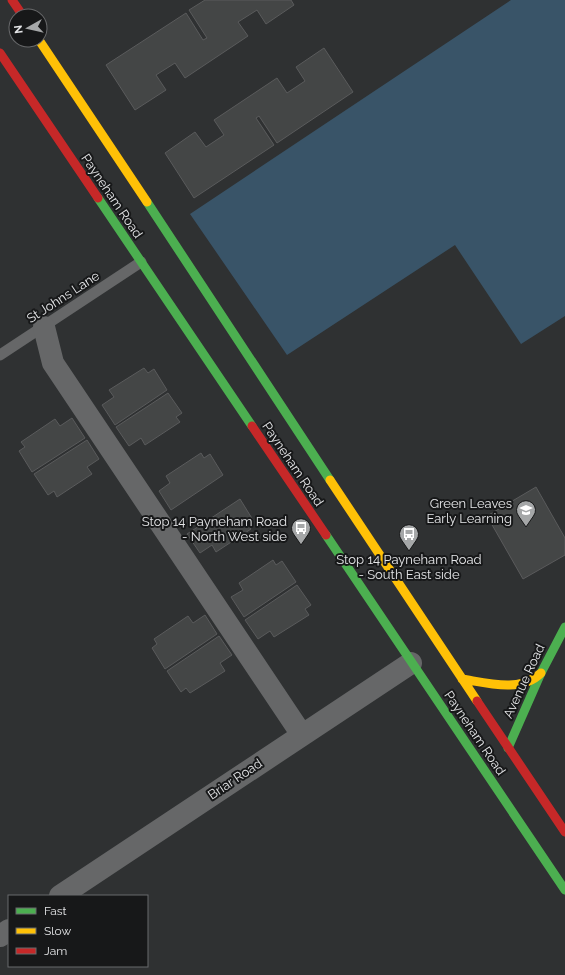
<svg xmlns="http://www.w3.org/2000/svg" width="565" height="975" font-family="Raleway,sans-serif">
  <style>
    .green { fill: #395468 }
    .building { fill: #444646; stroke: #5a5b5c }
    .lines { fill: none; stroke-linecap: round; stroke-linejoin: round }
    .lane { stroke: #666768; stroke-width: 11 }
    .street { stroke: #666768; stroke-width: 22 }
    .fast { stroke: #4caf50; stroke-width: 9 }
    .slow { stroke: #ffc107; stroke-width: 9 }
    .jam { stroke: #c62828; stroke-width: 9 }
    .labels { text-anchor: middle; dominant-baseline: central; stroke-width: 4; stroke-linejoin: round; paint-order: stroke }
    .street-label { font-size: 13px; fill: #e5e6e8; stroke: #171819 }
    .poi-label { font-size: 13px; fill: #e5e6e8; stroke: #171819; text-anchor: end }
  </style>
  <rect width="100%" height="100%" fill="#2f3132"/>
  <path class="green" d="M511,0h54v316l-44,28 -66,-99 -168,110 -97,-141z"/>
  <path class="building" d="M205,0h86l3,5 -28,19 -9,-14 -19,12 10,14 -63,42 -10,-15 -19,12 10,15 -31,20 -29,-45 80,-52 17,27 4,-2 -18,-28z
    M324,48l29,44 -76,51 -18,-27 -3,2 18,27 -80,53 -29,-45 30,-21 11,15 18,-12 -10,-15 63,-42 10,15 18,-12 -9,-14z
    M144,368l4,5 6,-4 13,21 -52,35 -13,-20 12,-8 -5,-7z
    M168,393l14,20 -6,4 4,5 -35,23 -4,-7 -12,8 -13,-19z
    M72,418l13,20 -53,34 -13,-21 6,-4 -4,-5 34,-23 5,7z
    M87,440l12,19 -12,8 5,7 -35,23 -3,-6 -6,4 -14,-21z
    M201,453l3,5 6,-4 13,21 -52,35 -12,-19 11,-8 -4,-7z
    M536,487l29,51v17l-42,24 -36,-63z
    M240,499l13,21 -6,4 4,5 -35,23 -4,-7 -12,8 -13,-19z
    M273,560l3,5 6,-4 14,21 -52,35 -13,-20 12,-7 -4,-7z
    M297,585l14,20 -6,4 4,6 -35,22 -4,-6 -12,8 -13,-19z
    M205,615l12,19 -52,35 -13,-21 5,-4 -3,-5 34,-23 5,7z
    M219,636l13,19 -12,8 5,8 -35,22 -4,-5 -5,4 -14,-21z"/>
  <g class="lines">
    <path class="lane" d="M0,355l141,-93"/>
    <path class="street" d="M44,327l9,36 249,372
      M60,896l351,-233
      M0,936l9,-6"/>
    <path class="fast" d="M98,198l154,228
      M147,202l183,278
      M326,535l239,355
      M508,748l33,-75 24,-46"/>
    <path class="slow" d="M39,40l108,162
      M330,480l147,221
      M462,679c25,4 59,14 79,-6"/>
    <path class="jam" d="M12,0l11,16
      M0,53l98,145
      M252,426l74,109
      M477,701l88,131"/>
  </g>
  <defs>
    <g id="school-pin" transform="scale(1)"><path d="M0 17L-7.5 6A9.5 9.5 0 1 1 7.5 6Z" fill="#a5a7a8" stroke="#171819"/><path d="M0-5L7-2L0 1L-7-2ZM-4 1L0 2.5L4 1V4Q0 6-4 4Z" fill="#fff"/></g>
    <g id="bus-pin" transform="scale(1)"><path d="M0 17L-7.5 6A9.5 9.5 0 1 1 7.5 6Z" fill="#a5a7a8" stroke="#171819"/><path d="M-5-6H5V4H4V6H2V4H-2V6H-4V4H-5ZM-3.5-4V0h7V-4ZM-3.5 1.2v1.5H-2V1.2ZM2 1.2v1.5H3.5V1.2Z" fill="#fff"/></g>
  </defs>
  <g fill-rule="evenodd">
    <use href="#school-pin" x="526" y="510"/>
    <use href="#bus-pin" x="301" y="528"/>
    <use href="#bus-pin" x="409" y="534"/>
  </g>
  <g class="labels">
    <g class="street-label">
      <text transform="translate(112 196) rotate(56)">Payneham Road</text>
      <text transform="translate(63 297) rotate(-33)">St Johns Lane</text>
      <text transform="translate(293 464) rotate(56)">Payneham Road</text>
      <text transform="translate(524 681) rotate(-65)">Avenue Road</text>
      <text transform="translate(475 733) rotate(56)">Payneham Road</text>
      <text transform="translate(235 779) rotate(-34)">Briar Road</text>
    </g>
    <g class="poi-label">
      <text x="512" y="503">Green Leaves<tspan x="512" dy="15">Early Learning</tspan></text>
      <text x="287" y="521">Stop 14 Payneham Road<tspan x="287" dy="15">- North West side</tspan></text>
      <text x="409" y="559" text-anchor="middle">Stop 14 Payneham Road<tspan x="409" dy="15">- South East side</tspan></text>
    </g>
  </g>
  <rect x="8" y="895" width="140" height="72" fill="#171819" stroke="#696a6c"/>
  <rect x="16" y="908" width="20" height="6" fill="#4caf50" stroke="#696a6c"/>
  <text x="44" y="915" font-size="12" fill="#e5e6e8">Fast</text>
  <rect x="16" y="928" width="20" height="6" fill="#ffc107" stroke="#696a6c"/>
  <text x="44" y="935" font-size="12" fill="#e5e6e8">Slow</text>
  <rect x="16" y="948" width="20" height="6" fill="#c62828" stroke="#696a6c"/>
  <text x="44" y="955" font-size="12" fill="#e5e6e8">Jam</text>
  <g transform="translate(28 28) rotate(262)"><circle r="19" fill="#171819" stroke="#696a6c"/>
  <path d="M0-3L7 15L0 10L-7 15Z" fill="#a5a7a8"/>
  <text y="-6" font-size="11" font-weight="bold" text-anchor="middle" fill="#e5e6e8">N</text>
  </g>
</svg>
